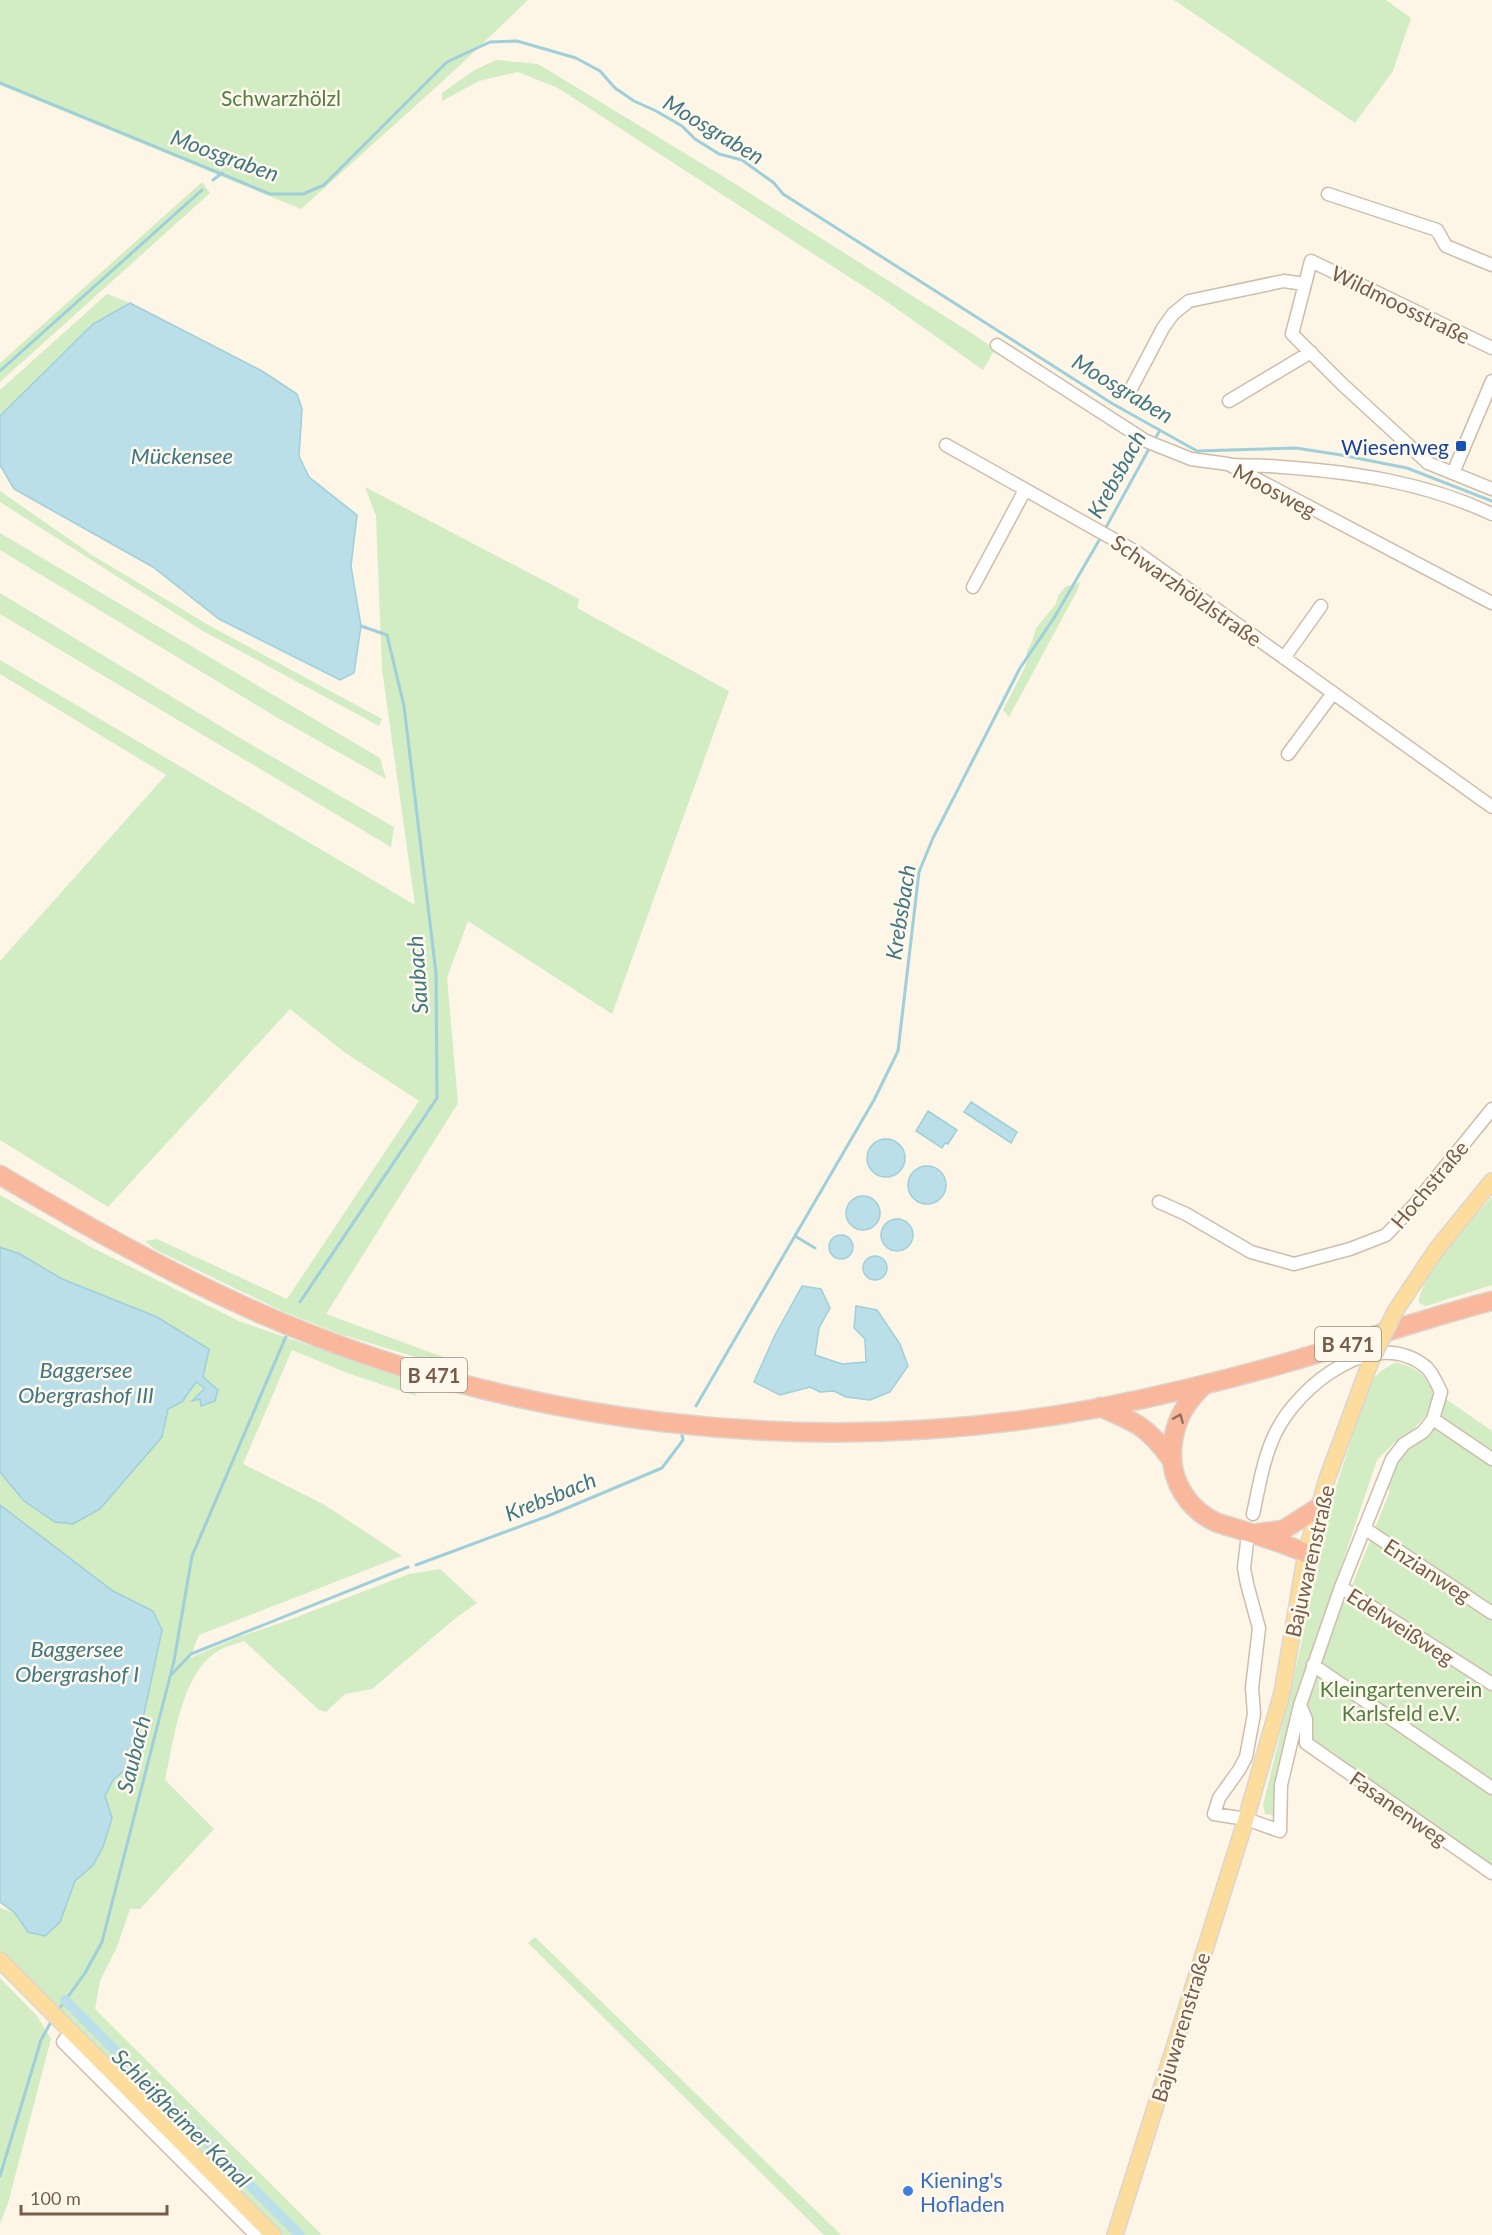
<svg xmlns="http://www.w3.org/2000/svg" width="1492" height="2235" font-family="Lato,sans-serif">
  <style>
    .green { fill: #d2ecc4 }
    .water { fill: #badfe8; stroke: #9fcfda; stroke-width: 1.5 }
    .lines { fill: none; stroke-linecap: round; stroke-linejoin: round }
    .stream { stroke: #9fcfda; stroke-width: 3 }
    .canal { stroke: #badfe8; stroke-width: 10 }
    .minor-casing { stroke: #cfbdac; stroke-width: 15 }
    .major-casing { stroke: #dcd5d0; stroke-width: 18 }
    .highway-casing { stroke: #dcd5d0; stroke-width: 21 }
    .minor { stroke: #fff; stroke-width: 12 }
    .major { stroke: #fddd9d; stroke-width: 15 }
    .highway { stroke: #f9b79b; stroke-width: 18 }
    .major-bridge-casing { stroke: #dcd5d0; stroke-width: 18; stroke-linecap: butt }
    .major-bridge { stroke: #fddd9d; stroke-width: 15 }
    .oneway { stroke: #926e5a }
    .transit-dot { fill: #1a4fb4; stroke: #fff9ed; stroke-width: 2 }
    .shop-dot { fill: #3f7fe0; stroke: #fff9ed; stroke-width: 2 }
    .labels { text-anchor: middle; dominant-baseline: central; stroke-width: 5; stroke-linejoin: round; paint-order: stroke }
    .shield { fill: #fff9ed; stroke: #a08b7b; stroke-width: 1.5 }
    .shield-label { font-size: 20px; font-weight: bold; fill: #785c4a }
    .park-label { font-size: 21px; fill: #517e41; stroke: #fff9ed }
    .street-label { font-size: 21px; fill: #785c4a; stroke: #fff9ed }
    .transit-label { font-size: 21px; fill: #164399; stroke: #fff9ed; text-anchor: end }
    .shop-label { font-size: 21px; fill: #366cbe; stroke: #fff9ed; text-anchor: start }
    .water-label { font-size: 22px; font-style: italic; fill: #3f7784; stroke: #fff9ed }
  </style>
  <rect width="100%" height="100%" fill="#fdf5e6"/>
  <path class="green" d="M0,0h528l-73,70 -154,139 -301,-124z
    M1174,0h212l25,18 -18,53 -38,52z
    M496,60l42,4 194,118 244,154 19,13 -12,21 -100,-71 -325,-211 -40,-16 -39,9 -37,20v-8l31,-22z
    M202,182l8,11 -210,189v-19z
    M107,294l23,9 -37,21 -93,92v-26z
    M365,487l214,112 -2,9 152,83 -117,323 -144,-93 -21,57 11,125 -132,211 136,50 8,5 -9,2 -121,-37 -58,-23 -126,-61 -11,-9 12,-2 130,60 132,-198 -75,-49 -54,-43 -182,198 -108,-67v-179l166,-186 -166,-101v-14l415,245 -33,-236 -6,-153z
    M0,491l92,64 118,71 172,93 -3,7 -176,-95 -203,-129z
    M0,533l380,225 6,21 -108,-61 -278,-168z
    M1080,582l-2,7 -69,128 -6,-7 23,-45 1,-14 5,-9 4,-14 20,-24 2,-8 8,-10h3z
    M0,593l245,148 149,86 -3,20 -391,-233z
    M0,1195l91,52 148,74 167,58 11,17 -70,-23 -55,-23 -49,114 80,40 79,52 -203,79 -9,23 49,-21 50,-17 120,-46 31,-5 37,34 -20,14 -85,72 -27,5 -19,18 -7,-2 -75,-69c-8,3 -18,5 -26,10 -37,22 -44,90 -53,129l49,49 -74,80h-10l-13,38 -17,34 -5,28 227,226h-42l-280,-283v-44l15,5 13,19 32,-10 15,-41 17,-16 16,-59 -3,-10 8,-16 16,-14 24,-155 -40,-20 -113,-86v-33l2,2 160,-37 6,-29 14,-6 14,-20 10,6 -12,13 6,-2 15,2 -12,-24 -46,-60 -95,-38 -42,-25 -20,-7z
    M1492,1197v88l-66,21 -7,-3c-1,-26 55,-85 73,-106z
    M1396,1362c22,7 28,10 38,32l-7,20 -13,15 -21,15 -16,16 -79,234 -22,113 -3,8 -8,-1 -2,-9 28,-115 43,-197 28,-86 12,-29 7,-7z
    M1443,1397l49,34v23l-56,-38z
    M1432,1425l60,38v416l-191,-134 2,-43 41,-117 7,3 39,-97 -7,-6 12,-25z
    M535,1937l306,298h-17l-296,-292z
    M0,1978l37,38 14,23 -43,164 -8,21z"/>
  <path class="water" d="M130,303l132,68 35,23 5,15 -3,47 10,21 48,38 -6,51 10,60 -7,47 -14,7 -121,-61 -66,-52 -139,-78 -14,-24v-49l93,-92z
    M971,1102l46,30 -6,11 -47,-31z
    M928,1111l29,19 -9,14 -3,-1 -3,5 -26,-17z
    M867 1158a19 19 0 1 1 38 0a19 19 0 1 1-38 0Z
    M908 1185a19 19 0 1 1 38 0a19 19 0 1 1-38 0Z
    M846 1213a17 17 0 1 1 34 0a17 17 0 1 1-34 0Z
    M881 1235a16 16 0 1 1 32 0a16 16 0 1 1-32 0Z
    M829 1247a12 12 0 1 1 24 0a12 12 0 1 1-24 0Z
    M0,1247l20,7 42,25 95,38 52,32 -6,28 15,13 -3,11 -14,5 -1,-7 -8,2 13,-13 -9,-6 -14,20 -14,7 -6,28 -62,72 -27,15 -18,-2 -31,-21 -24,-29z
    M863 1268a12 12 0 1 1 24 0a12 12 0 1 1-24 0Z
    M802,1286l19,3 9,19 -11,20 -4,27 27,9 24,-2 -1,-23 -11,-11 2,-22 21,4 23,34 8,22 -18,26 -20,8 -24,-3 -12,-6 -14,1 -10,-5 -30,8 -26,-13 21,-47z
    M0,1505l113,86 40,20 9,19 -23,107 -10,29 -16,14 -8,16 7,22 -9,29 -10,18 -18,16 -15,41 -15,14 -17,-4 -13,-19 -15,-11z"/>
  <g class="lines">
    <path class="stream" d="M0,83l270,111h33l21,-9 123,-123 43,-20 27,-1 59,17 24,13 15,17 19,13 22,10 26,15 13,13 24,15 23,6 32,23 9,11 330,210 84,47 99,-3 45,7 66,13 85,33
      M213,180l9,-7
      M0,371l202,-181
      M1153,442l7,-12
      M1104,531l46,-84
      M795,1236l20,12
      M300,1302l137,-204 -1,-125 -32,-267 -17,-71 -26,-9
      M696,1406l178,-306 24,-49 21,-179 14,-34 87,-170 34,-50 47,-81
      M416,1565l132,-49 114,-48 21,-28 -1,-5
      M171,1675l20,-21 217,-87
      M57,2012l28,-39 17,-31 72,-281 18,-105 95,-222
      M0,2176l41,-136 11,-20"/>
    <path class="canal" d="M65,2000l235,235"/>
    <g class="minor-casing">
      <path id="minor" d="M1328,194l109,36 9,16 46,19
        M997,345l149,96 45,18 37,5 264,139
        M1492,348l-181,-87 -19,73 50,50 86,79 64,26
        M1132,387l31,-59 10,-14 16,-13 95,-20 20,3
        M1229,401l82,-49
        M946,445l192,108 354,254
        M1232,465c17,1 33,0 50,2 73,5 144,16 210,47
        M1453,473l39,-92
        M973,587l52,-97
        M1284,658l37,-52
        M1288,754l45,-61
        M1159,1202l27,12 65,38 43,12 56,-15 36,-14 29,-31 77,-95
        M1433,1419l59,40
        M1364,1528l128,85
        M1247,1542l-3,26 3,16 12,44 -7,60 2,26 -8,43 -7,13 -20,28 -5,16 32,5 34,12 1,-46 19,-80 41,-118 51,-128 12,-15 19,-12 10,-13 8,-27c-4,-8 -8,-18 -14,-24 -51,-44 -129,17 -152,66 -12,25 -16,53 -22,80
        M1341,1587l151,97
        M1313,1665l179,123
        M1300,1705l6,14v24l186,130
        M71,2032l-8,10 193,193"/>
    </g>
    <g class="major-casing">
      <path id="major" d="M1396,1310l40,-60 56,-69
        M0,1960l273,275
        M1115,2235l131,-416 36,-126 24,-140 21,-74 43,-116"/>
    </g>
    <g class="highway-casing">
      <path id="highway" d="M0,1175c81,48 162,94 248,133 264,119 567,153 851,100 61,-12 123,-27 183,-44 70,-20 139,-45 210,-63
        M1204,1385c-20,19 -30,37 -32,65 -2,31 17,61 46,73 12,4 24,7 36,11 18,6 35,12 52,19
        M1100,1407c36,15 48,20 71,52
        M1258,1533l25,-3 36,-23"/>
    </g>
    <use href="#minor" class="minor"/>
    <use href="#major" class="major"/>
    <use href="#highway" class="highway"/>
    <g class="major-bridge-casing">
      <path id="major-bridge" d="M1370,1363l26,-53"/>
    </g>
    <use href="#major-bridge" class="major-bridge"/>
  </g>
  <defs><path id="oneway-chevron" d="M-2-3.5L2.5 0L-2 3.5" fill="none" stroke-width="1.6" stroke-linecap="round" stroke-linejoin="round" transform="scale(1.5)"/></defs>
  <use class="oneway" href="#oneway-chevron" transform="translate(1179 1418) rotate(-68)"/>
  <rect class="transit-dot" x="1455" y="440" width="12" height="12" rx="3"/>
  <circle class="shop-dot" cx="908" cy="2191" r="6"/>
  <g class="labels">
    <g class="shield">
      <rect x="1315" y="1327" width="66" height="34" rx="4.5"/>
      <rect x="401" y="1358" width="66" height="34" rx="4.5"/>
    </g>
    <g class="shield-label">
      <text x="1348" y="1344">B 471</text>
      <text x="434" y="1375">B 471</text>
    </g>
    <g class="park-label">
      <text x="281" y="97">Schwarzhölzl</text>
      <text x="1401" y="1688">Kleingartenverein<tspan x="1401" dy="24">Karlsfeld e.V.</tspan></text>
    </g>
    <g class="street-label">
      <text transform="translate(1401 304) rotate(26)">Wildmoosstraße</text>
      <text transform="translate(1275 490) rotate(28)">Moosweg</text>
      <text transform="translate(1187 590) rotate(35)">Schwarzhölzlstraße</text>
      <text transform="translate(1429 1184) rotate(-50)">Hochstraße</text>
      <text transform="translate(1309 1561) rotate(-77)">Bajuwarenstraße</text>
      <text transform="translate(1428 1570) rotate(33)">Enzianweg</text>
      <text transform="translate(1401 1626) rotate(33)">Edelweißweg</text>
      <text transform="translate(1399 1808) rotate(35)">Fasanenweg</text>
      <text transform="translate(1180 2027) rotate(-73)">Bajuwarenstraße</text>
    </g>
    <g class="transit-label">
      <text x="1449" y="446">Wiesenweg</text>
    </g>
    <g class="shop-label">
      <text x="920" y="2179">Kiening's<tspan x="920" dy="24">Hofladen</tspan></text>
    </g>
    <g class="water-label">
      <text transform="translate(714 129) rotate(31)">Moosgraben</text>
      <text transform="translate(225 155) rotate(20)">Moosgraben</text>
      <text transform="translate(1123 388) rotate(31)">Moosgraben</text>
      <text x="182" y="455">Mückensee</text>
      <text transform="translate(1116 474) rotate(-61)">Krebsbach</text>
      <text transform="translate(900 912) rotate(-81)">Krebsbach</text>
      <text transform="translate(417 975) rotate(-94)">Saubach</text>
      <text x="86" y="1369">Baggersee<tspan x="86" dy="25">Obergrashof III</tspan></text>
      <text transform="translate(550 1496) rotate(-22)">Krebsbach</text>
      <text x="77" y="1648">Baggersee<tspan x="77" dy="25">Obergrashof I</tspan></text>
      <text transform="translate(133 1754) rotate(-76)">Saubach</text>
      <text transform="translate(182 2118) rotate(45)">Schleißheimer Kanal</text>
    </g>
  </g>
  <path d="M21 2205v9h146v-9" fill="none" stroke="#785c4a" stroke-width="3"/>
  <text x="30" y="2205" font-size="18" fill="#785c4a" stroke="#fff9ed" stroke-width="4.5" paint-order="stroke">100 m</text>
</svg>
